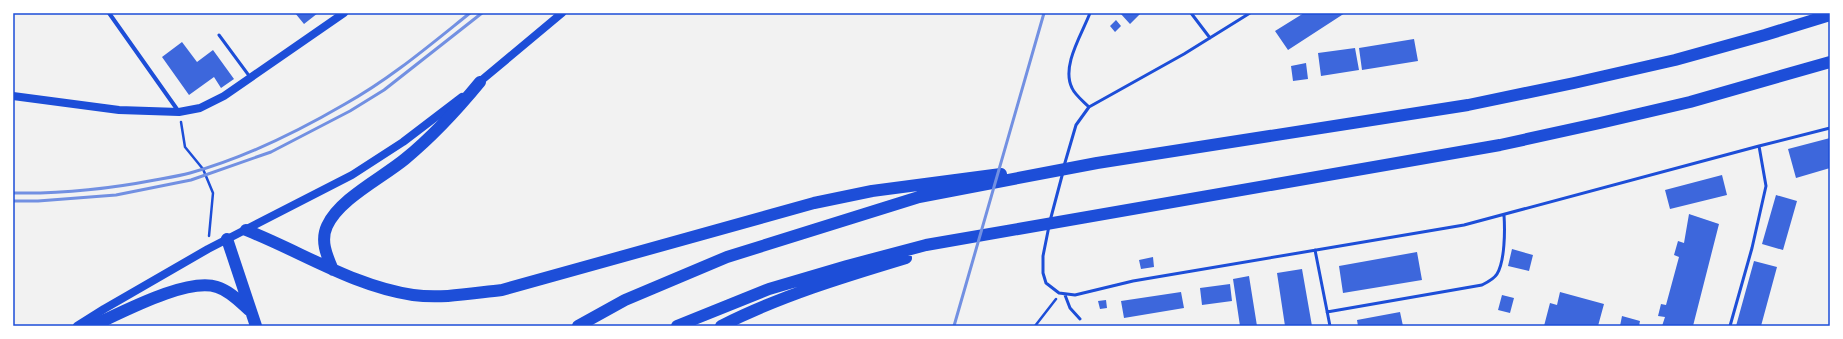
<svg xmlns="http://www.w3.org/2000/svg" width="1843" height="339" font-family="Merriweather,serif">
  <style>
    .building { fill: #3d67dc }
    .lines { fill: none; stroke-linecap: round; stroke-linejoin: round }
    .path { stroke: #1d4ed8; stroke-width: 2.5 }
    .service { stroke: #1d4ed8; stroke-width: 3 }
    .minor { stroke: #1d4ed8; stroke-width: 4 }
    .secondary { stroke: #1d4ed8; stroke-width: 8 }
    .motorway { stroke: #1d4ed8; stroke-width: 12 }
    .rail { stroke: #7290e2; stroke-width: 3 }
    .neatline { fill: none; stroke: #1d4ed8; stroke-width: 1.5 }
  </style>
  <rect width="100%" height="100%" fill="#f2f2f2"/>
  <path class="building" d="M295,13h23l-14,11z
    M1120,13h21l-11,11z
    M1304,13h41l-57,37 -13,-19z
    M1116,20l5,6 -6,6 -5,-6z
    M1414,39l4,22 -56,9 -3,-22z
    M182,42l15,20 16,-12 21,29 -13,9 -7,-11 -25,18 -27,-38z
    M1355,48l4,22 -38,6 -3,-23z
    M1306,63l2,16 -15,2 -2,-15z
    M1830,138v30l-34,10 -8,-29z
    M1722,175l5,20 -57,14 -5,-19z
    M1776,195l21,6 -14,49 -21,-6z
    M1689,214l30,10 -26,102h-31l3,-9 -7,-1 3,-12 5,1 13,-48 -5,-2 4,-14 6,2z
    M1512,249l21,6 -4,16 -21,-5z
    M1417,252l5,28 -79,13 -4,-27z
    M1153,257l1,10 -13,2 -2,-9z
    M1754,261l23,6 -16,59h-25z
    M1302,269l10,57h-27l-8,-53z
    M1249,276l8,50h-17l-7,-47z
    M1230,284l2,17 -30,4 -2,-17z
    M1181,292l3,16 -60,10 -3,-17z
    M1560,292l44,12 -6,22h-54l6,-23 7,2z
    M1502,295l12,3 -4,15 -12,-3z
    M1106,300l1,8 -7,1 -2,-8z
    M1400,312l3,14h-45l-1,-6z
    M1622,316l18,5 -1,5h-19z"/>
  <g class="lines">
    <path class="path" d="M181,122l4,25 18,22 10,24 -4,43
      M1035,326l21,-27"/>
    <path class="service" d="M1191,13l19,25
      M219,35l31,42
      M1089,107c-6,-6 -14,-12 -17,-19 -11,-22 10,-54 18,-75
      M1759,146l71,-18
      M1064,166l12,-41 13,-18 95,-53 66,-41
      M1050,221l13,-49
      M1049,226l-6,30v17l3,10 13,10 16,2 58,-14 331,-56 295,-79 7,40 -14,62 -22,78
      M1315,250l15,76
      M1065,295l5,13 10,11
      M1327,312l155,-27c6,-3 12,-6 15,-11 8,-13 8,-44 7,-59"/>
    <path class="minor" d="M109,13l70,99"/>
    <path class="secondary" d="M477,84l85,-71
      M13,96l106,14 60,2 21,-4 24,-12 120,-83
      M77,326l27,-17 104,-60 144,-74 51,-33 59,-45"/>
    <path class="motorway" d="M246,230c56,22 107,56 167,65 30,4 60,-2 89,-5l312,-87 58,-12 129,-17
      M227,239l29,87
      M333,270c-6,-14 -13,-29 -6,-44 12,-27 55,-48 78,-67 28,-23 52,-49 75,-77
      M92,326c29,-13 95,-49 125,-39 13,4 23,15 32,23
      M578,326l47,-26 102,-43 192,-60 178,-34 371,-58 106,-22 101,-23 90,-25 65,-20
      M677,326l92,-37 78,-23 79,-21 574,-100 100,-22 90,-21 140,-40
      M721,326c59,-30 122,-49 185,-68"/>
    <path class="rail" d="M13,193c48,1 95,-4 142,-13 11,-2 24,-4 35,-7 54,-15 107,-41 155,-69 45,-25 85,-59 125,-91
      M13,201h25l78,-6 75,-15 80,-28 79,-41 34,-21 98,-77
      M954,326l90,-313"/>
  </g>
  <rect width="1843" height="339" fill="none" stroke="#ffffff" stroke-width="28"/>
  <rect x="14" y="14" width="1815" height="311" class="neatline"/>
</svg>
